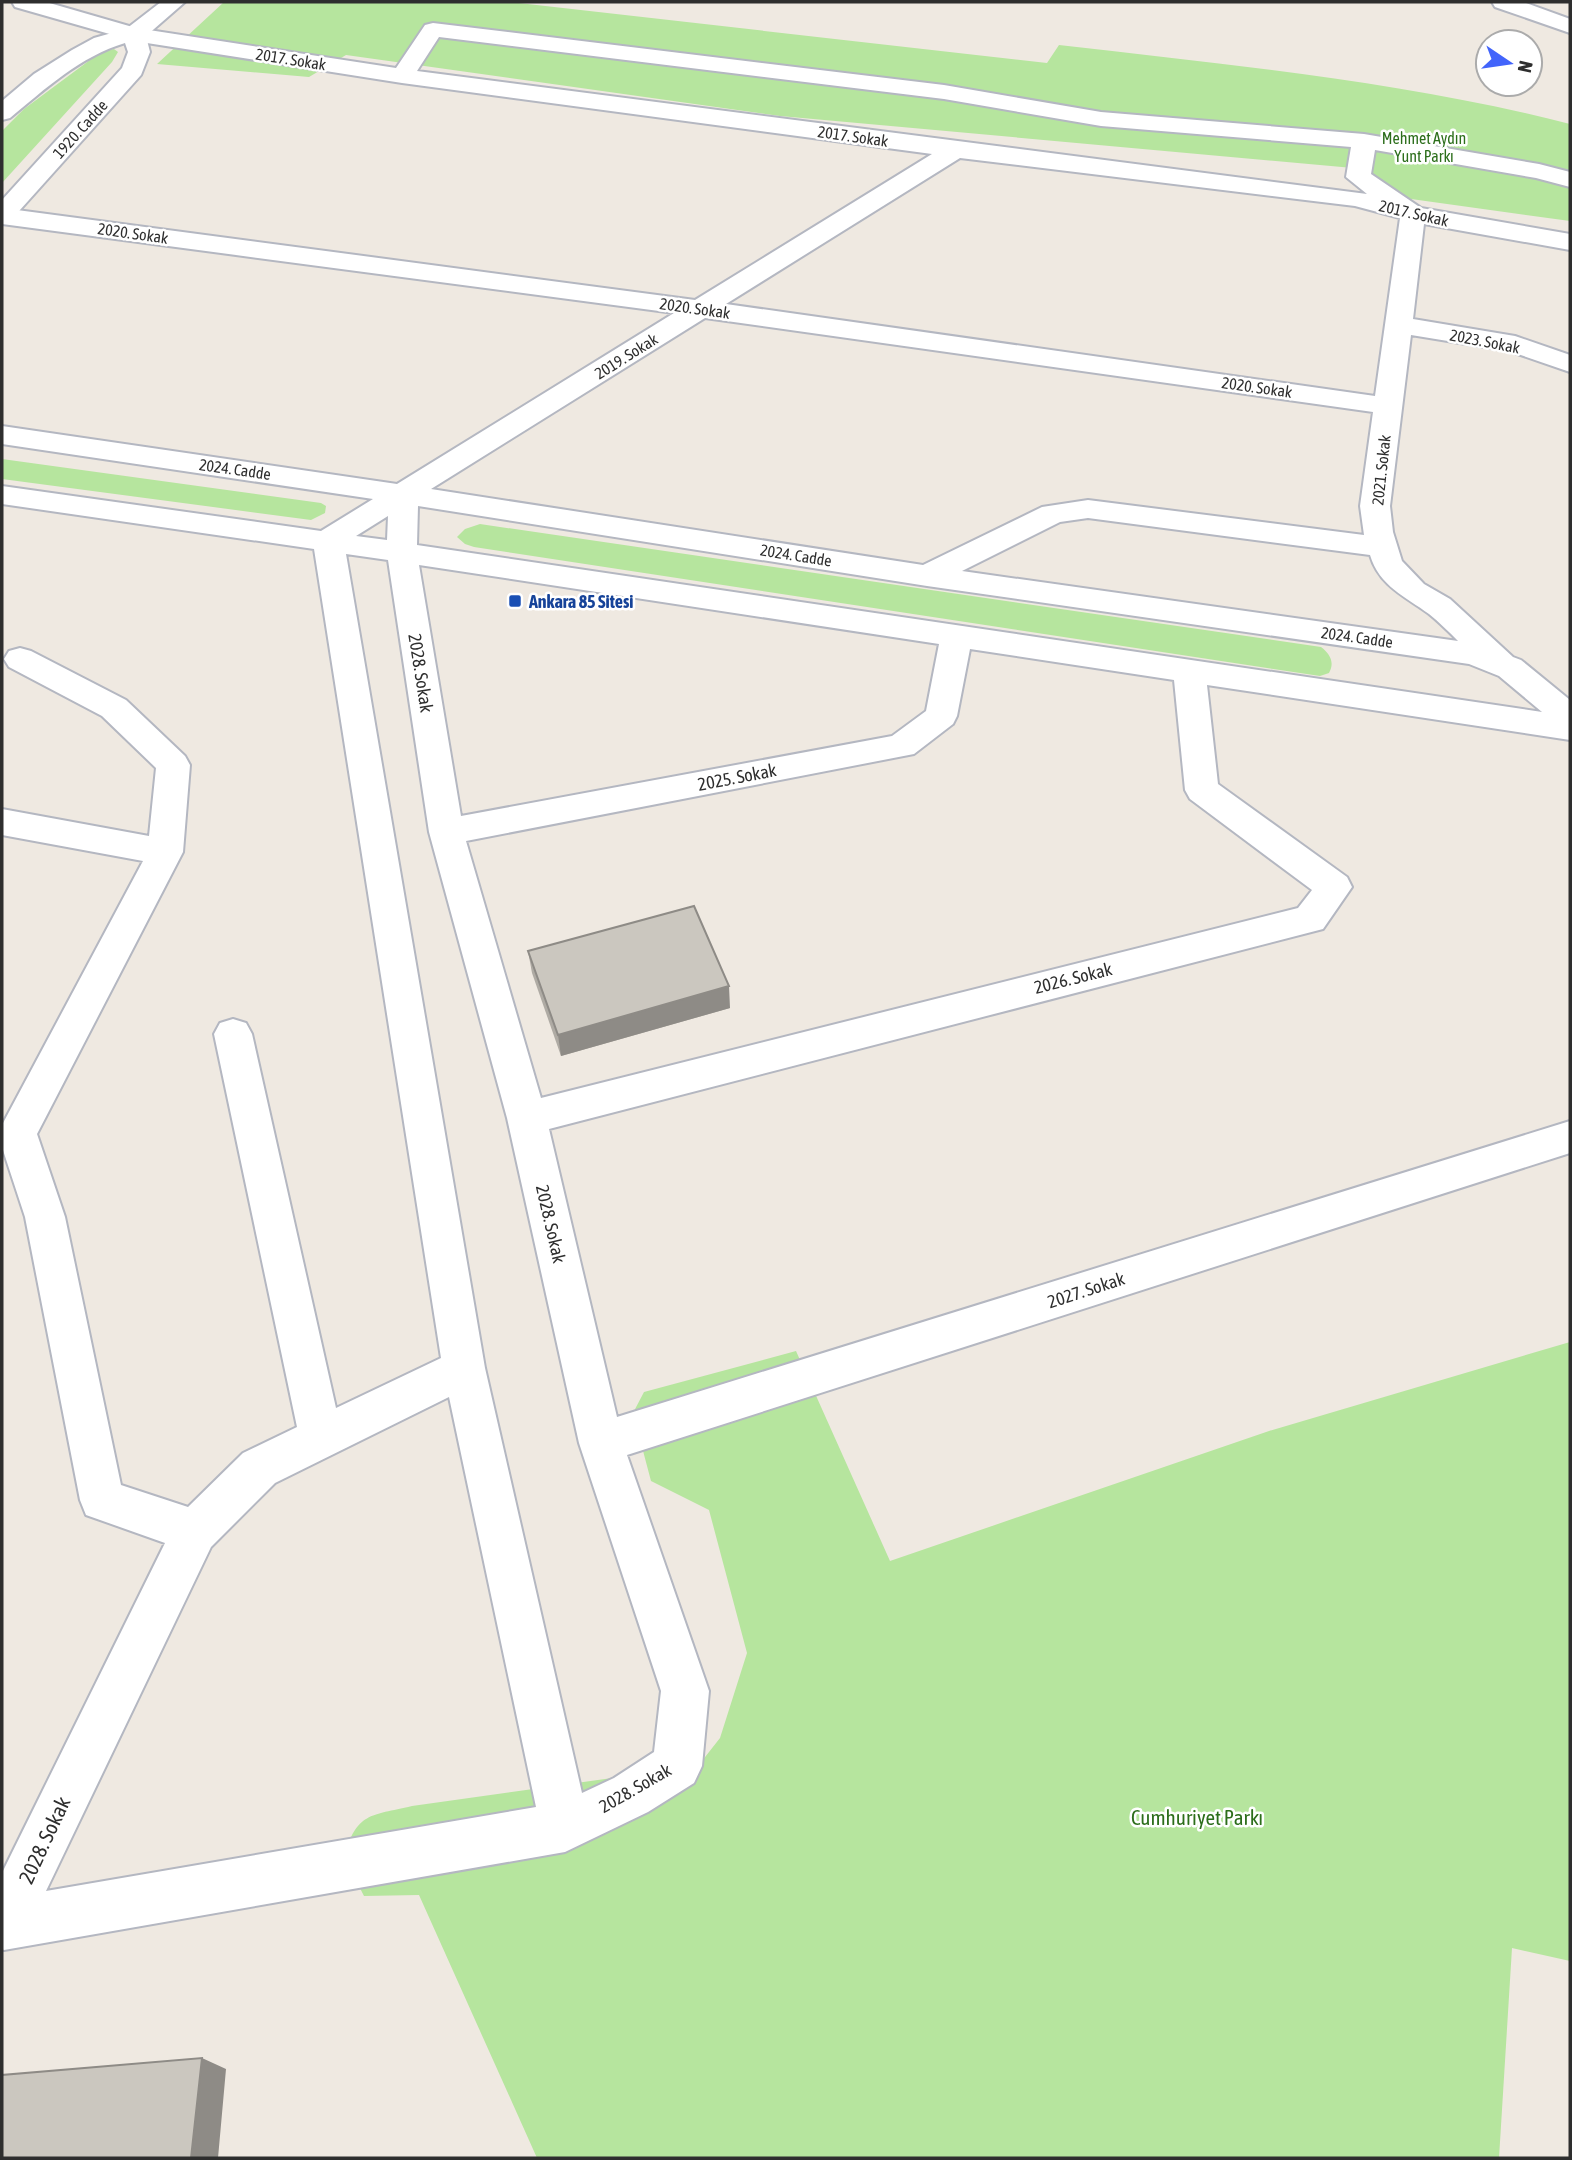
<svg xmlns="http://www.w3.org/2000/svg" width="1572" height="2160" font-family="'Asap Condensed',sans-serif">
  <style>
    .green { fill: #b6e59e }
    .lines { fill: none; stroke-linecap: round; stroke-linejoin: round }
    .minor-casing { stroke: #b4b7c1; stroke-width: 4 }
    .secondary-casing { stroke: #b4b7c1; stroke-width: 4 }
    .minor { fill: #fff; fill-rule: evenodd }
    .secondary { fill: #fff; fill-rule: evenodd }
    .wall { fill: #afaba4 }
    .shaded-wall { fill: #8e8b86 }
    .building { fill: #cbc7bf; stroke: #8e8b86; stroke-width: 2 }
    .transit-dot { fill: #1a4fb4; stroke: #fff; stroke-width: 2.5 }
    .labels { text-anchor: middle; dominant-baseline: central; stroke-width: 5; stroke-linejoin: round; paint-order: stroke }
    .far-street-label { font-size: 16px; fill: #2e2e2e; stroke: #fff }
    .far-park-label { font-size: 16px; fill: #2c6e1b; stroke: #fff }
    .transit-label { font-size: 18px; font-weight: bold; fill: #164399; stroke: #fff; text-anchor: start }
    .street-label { font-size: 18px; fill: #2e2e2e; stroke: #fff }
    .near-park-label { font-size: 21px; fill: #2c6e1b; stroke: #fff }
    .near-street-label { font-size: 21px; fill: #2e2e2e; stroke: #fff }
  </style>
  <rect width="100%" height="100%" fill="#efe9e1"/>
  <path class="green" d="M224,2h286l537,61 12,-18c171,20 344,36 511,79v97l-166,-23 -40,-29 -584,-53 -434,-61 -37,22 -152,-13z
    M114,49l4,3 -6,10 -110,121v-52l22,-22 78,-58z
    M2,459l319,44 5,3 -1,7 -14,7 -309,-41z
    M480,524l841,123c9,7 14,15 8,26l-9,3 -846,-129 -9,-3 -8,-7 8,-8z
    M1570,1342v619l-58,-13 -13,210h-962l-118,-263 -55,1 -20,-39c13,-45 26,-41 68,-51l286,-40 22,-28 27,-85 -38,-143 -58,-29 -18,-68 11,-21 152,-41 94,210 379,-130z"/>
  <g class="lines">
    <g class="minor-casing">
      <path id="minor" d="M12,2h34l90,26 260,40 29,-43 8,-2 511,62 157,27 263,22 175,30 31,8v15l-34,-9 -161,-28 -4,24 50,34 149,26v16l-146,-26 -11,95 102,17 55,19v17l-61,-21 -98,-16 -21,171 3,26 9,29 22,23 26,15 63,58 8,3 49,40v40l-363,-55 11,99 129,93 5,10 -29,42 -774,200 68,288 953,-296v32l-943,302 82,236 -7,75 -8,17 -46,29 -83,40 -561,98 -2,-1v-76l163,-330 -79,-28 -6,-15 -55,-283 -23,-70v-22l141,-264 -141,-26v-26l147,27 7,-68 -54,-52 -93,-49 -5,-8 5,-8 11,-3 11,3 95,49 59,56 5,9 -7,87 -146,282 28,83 56,268 67,22 55,-54 54,-26 -83,-393 6,-11 13,-4 13,4 6,11 84,374 105,-50 -127,-809 -312,-45v-18l319,45 52,-32 -371,-55v-18l395,58 277,-171 -672,-89v-16l693,92 237,-146 -530,-71 -268,-42 -119,-34zM439,37l505,62 157,27 250,21 -5,30 21,17 -950,-123zM960,158l395,48 45,12 -25,178 -649,-92zM705,318l668,94 -13,94 4,29 -276,-35 -46,7 -119,58 -492,-76zM418,506l509,80 542,78 30,12 43,36 -1125,-167zM388,516l-1,24 -31,-4zM1088,518l282,37c9,31 36,42 59,59 10,8 20,18 29,27l-496,-70 98,-49zM346,554l42,6 41,272 78,286 72,325 82,248 -7,61 -40,26 -32,15 -97,-425zM419,565l520,79 -13,67 -34,25 -431,80zM970,649l204,31 11,110 5,9 122,91 -14,18 -757,190 -75,-257 448,-87 39,-30 4,-8zM449,1397l87,410 -490,84 165,-344 64,-64z
        M1492,2h31l47,17v14l-75,-26z"/>
    </g>
    <g class="secondary-casing">
      <path id="secondary" d="M161,2h24l-39,34 4,16 -9,23 -130,145 -9,3v-23l120,-132 6,-16 -3,-9c-44,13 -80,46 -115,75l-8,2v-19l32,-27 38,-24 22,-12 32,-9z"/>
    </g>
    <use href="#minor" class="minor"/>
    <use href="#secondary" class="secondary"/>
  </g>
  <path class="wall" d="M528,951l202,57 -169,48 -29,-83z"/>
  <path class="shaded-wall" d="M729,986l1,22 -169,48 -3,-21z
    M202,2058l24,11 -8,89h-27z"/>
  <path class="building" d="M694,906l35,80 -171,49 -30,-84z
    M202,2058l-11,100h-189v-83z"/>
  <rect class="transit-dot" x="508" y="594" width="14" height="14" rx="3.5"/>
  <g class="labels">
    <g class="far-street-label">
      <text transform="translate(291 59) rotate(9)">2017. Sokak</text>
      <text transform="translate(80 129) rotate(-48)">1920. Cadde</text>
      <text transform="translate(853 136) rotate(8)">2017. Sokak</text>
      <text transform="translate(1414 213) rotate(13)">2017. Sokak</text>
      <text transform="translate(133 233) rotate(8)">2020. Sokak</text>
      <text transform="translate(695 308) rotate(8)">2020. Sokak</text>
      <text transform="translate(1485 341) rotate(11)">2023. Sokak</text>
      <text transform="translate(626 356) rotate(-32)">2019. Sokak</text>
      <text transform="translate(1257 387) rotate(8)">2020. Sokak</text>
      <text transform="translate(235 469) rotate(8)">2024. Cadde</text>
      <text transform="translate(1381 470) rotate(-84)">2021. Sokak</text>
      <text transform="translate(796 555) rotate(9)">2024. Cadde</text>
      <text transform="translate(1357 637) rotate(8)">2024. Cadde</text>
    </g>
    <g class="far-park-label">
      <text x="1424" y="138">Mehmet Aydın<tspan x="1424" dy="18">Yunt Parkı</tspan></text>
    </g>
    <g class="transit-label">
      <text x="529" y="601">Ankara 85 Sitesi</text>
    </g>
    <g class="street-label">
      <text transform="translate(421 673) rotate(81)">2028. Sokak</text>
      <text transform="translate(737 777) rotate(-11)">2025. Sokak</text>
      <text transform="translate(1073 978) rotate(-14)">2026. Sokak</text>
      <text transform="translate(551 1224) rotate(77)">2028. Sokak</text>
      <text transform="translate(1086 1290) rotate(-18)">2027. Sokak</text>
      <text transform="translate(635 1788) rotate(-30)">2028. Sokak</text>
    </g>
    <g class="near-park-label">
      <text x="1197" y="1817">Cumhuriyet Parkı</text>
    </g>
    <g class="near-street-label">
      <text transform="translate(44 1840) rotate(-65)">2028. Sokak</text>
    </g>
  </g>
  <rect width="1572" height="2160" fill="none" stroke="#2e2e2e" stroke-width="7"/>
  <g transform="translate(1509 63) rotate(103)"><circle r="33" fill="#ffffff" stroke="#ababab" stroke-width="2"/>
  <path d="M0-5L12 26L0 18L-12 26Z" fill="#4264fb"/>
  <text y="-10" font-size="19" font-weight="bold" text-anchor="middle" fill="#2e2e2e">N</text>
  </g>
</svg>
